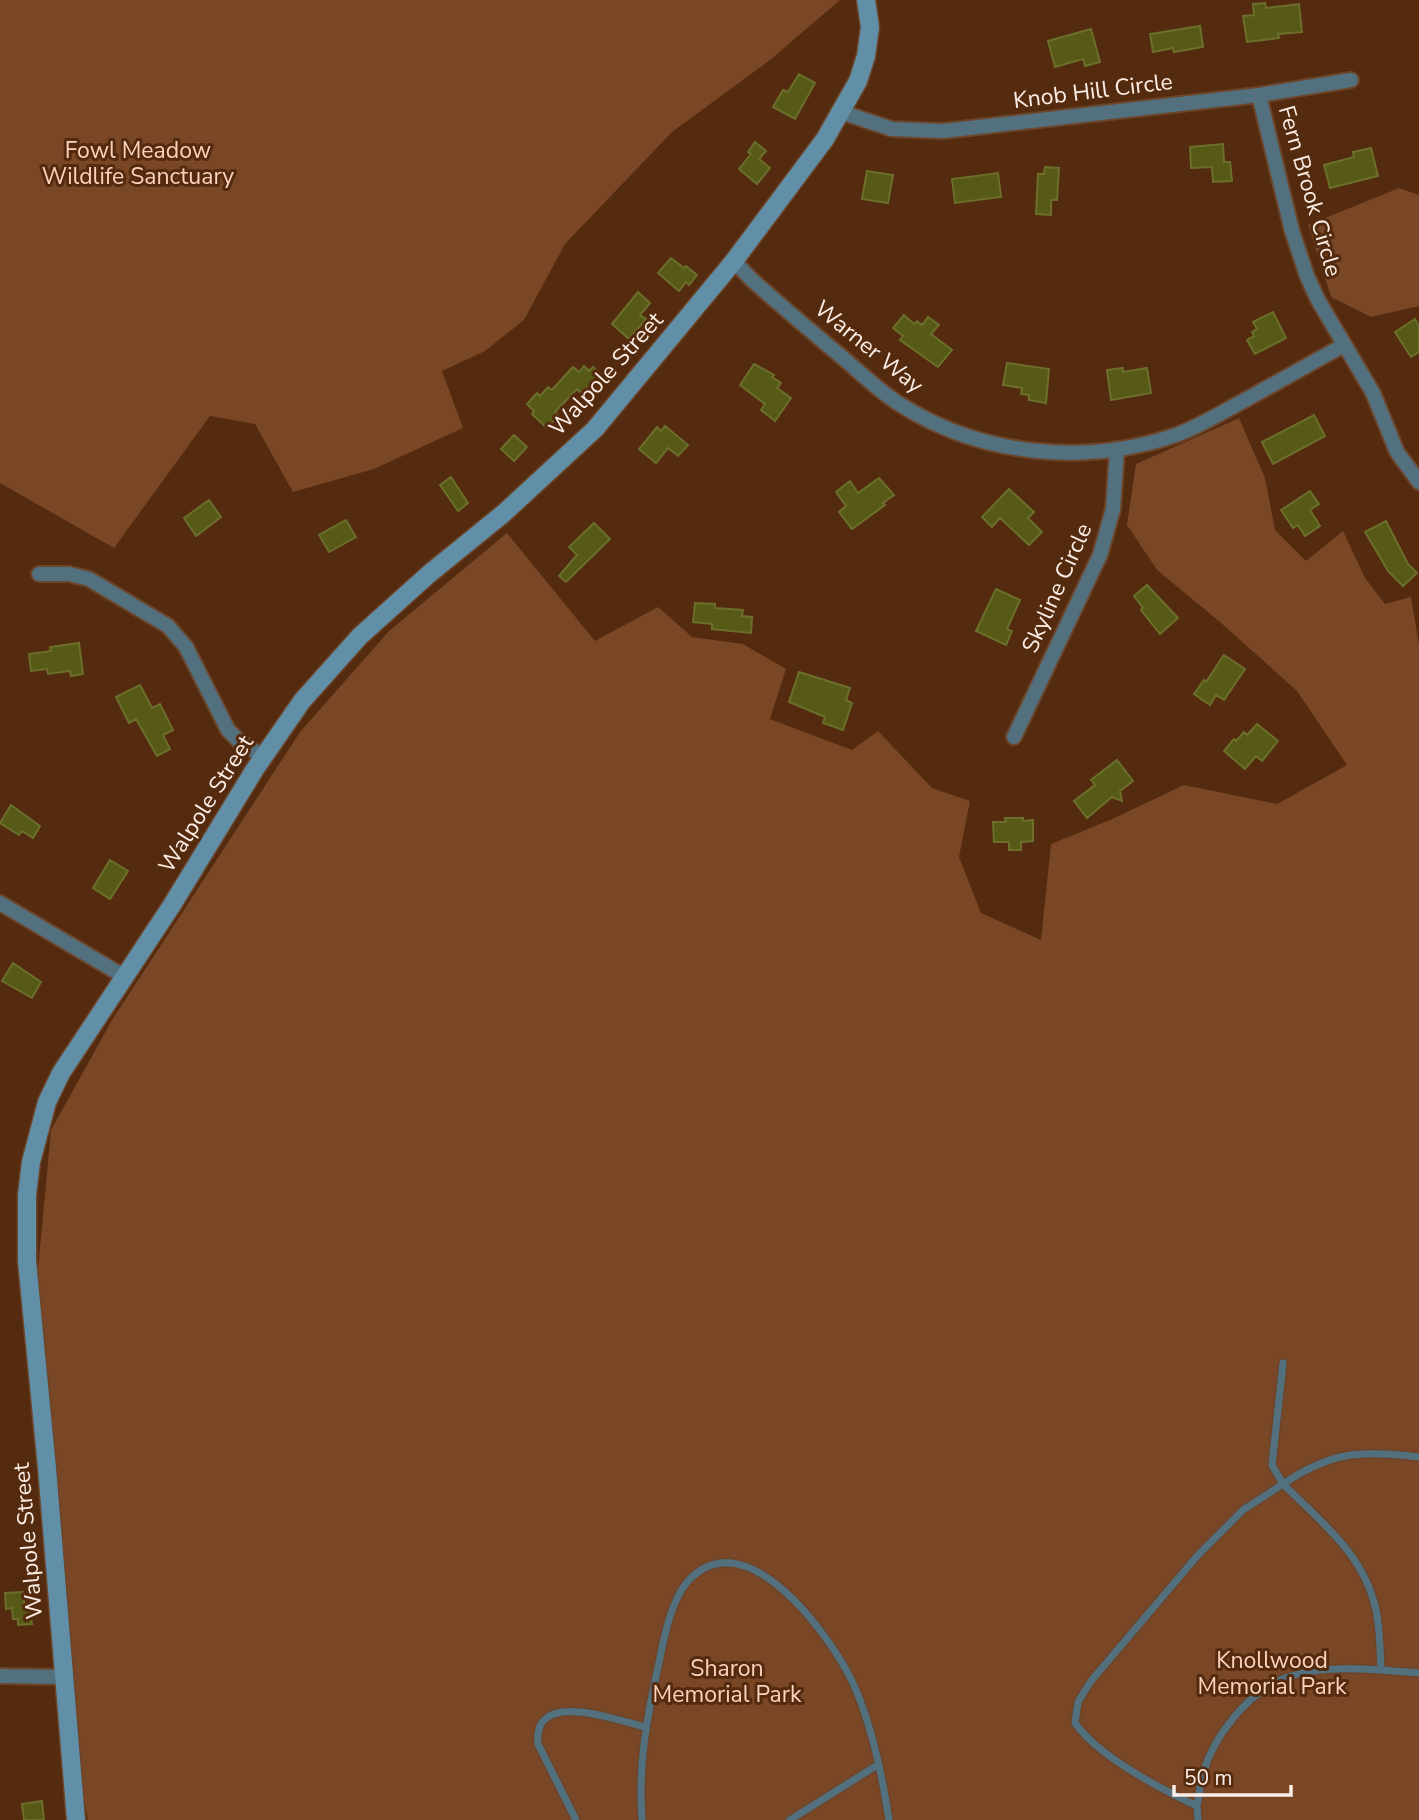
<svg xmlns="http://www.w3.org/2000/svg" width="1419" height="1820" font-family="'Nunito Sans',sans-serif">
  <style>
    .green { fill: #794626 }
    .building { fill: #575a17; stroke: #6b6f2b; stroke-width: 2 }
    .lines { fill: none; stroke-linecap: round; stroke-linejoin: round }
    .service-casing { stroke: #6c462c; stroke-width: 10 }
    .minor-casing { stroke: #6c462c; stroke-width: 18 }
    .secondary-casing { stroke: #6c462c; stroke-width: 21 }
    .service { stroke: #53707f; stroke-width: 7 }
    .minor { stroke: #53707f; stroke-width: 14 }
    .secondary { stroke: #618fa7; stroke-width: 18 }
    .labels { text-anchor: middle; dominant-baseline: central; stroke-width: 6; stroke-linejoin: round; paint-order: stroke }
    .street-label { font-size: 23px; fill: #fceee6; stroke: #542b0e }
    .park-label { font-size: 23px; fill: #fbd2bb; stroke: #542b0e }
  </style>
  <rect width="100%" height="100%" fill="#542b0e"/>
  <path class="green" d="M0,0h840l-70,60 -98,72 -107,112 -41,76 -39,31 -43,20 21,57 -89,41 -81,23 -38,-68 -45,-8 -96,132 -114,-65z
    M1399,188l20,7v111l-48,11 -40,-20 -23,-72z
    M1239,418l26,60 10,52 31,31 37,-30 22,47 20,26 26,-7 8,48v1175h-1331l-8,-44 -43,-496 14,-150 61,-110 188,-288 89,-101 118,-98 88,108 63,-34 34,30 51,7 43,25 -16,50 82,31 26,-19 54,57 38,13 -11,56 22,56 60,27 10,-96 59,-24 74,-35 93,19 70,-39 -50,-74 -77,-69 -63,-52 -30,-45 9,-61z"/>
  <path class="building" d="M1265,3l1,5 33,-4 3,28 -24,2 1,4 -32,4 -4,-26 11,-1 -1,-11z
    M1200,26l3,21 -29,5 -1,-4 -20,4 -3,-18z
    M1091,29l9,33 -15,4 -2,-7 -28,8 -7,-26z
    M799,74l16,9 -20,36 -22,-12 10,-17 5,2z
    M755,142l11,9 -7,8 11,9 -13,16 -18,-15 12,-15 -3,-2z
    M1223,144l1,18h6l2,19 -19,1 -1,-15 -21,1 -1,-21z
    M1371,148l7,28 -48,12 -6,-23 30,-8 -1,-5z
    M1045,167l14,1 -2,32h-6v15l-15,-1 2,-40h6z
    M867,171l26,4 -5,28 -26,-4z
    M998,173l3,24 -46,6 -3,-24z
    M671,258l13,10 2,-2 11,9 -8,10 -3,-3 -7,9 -21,-18z
    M638,292l12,11 -10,12 6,4 -17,20 -17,-15z
    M1273,312l13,26 -31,16 -8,-14 7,-4 -2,-4 5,-3 -4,-7z
    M904,315l10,9 3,-3 5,4 6,-8 11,8 -8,9 21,16 -14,17 -38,-27 3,-4 -10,-8z
    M1415,319l4,7v26l-8,5 -16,-25z
    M1007,363l42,6 -3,34 -17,-3v-5l-8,-1 1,-6 -19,-3z
    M754,364l20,11 -2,2 9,6 -4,5 14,10 -16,23 -14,-11 4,-6 -25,-19z
    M584,366l5,5 4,-4 9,8 -19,20 -6,-6 -22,23 4,4 -12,12 -15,-14 2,-3 -7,-7 10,-11 3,3 8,-9 4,3 21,-23 6,5z
    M1123,368v4l24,-4 4,25 -40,7 -4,-30z
    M1314,415l11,21 -52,28 -11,-22z
    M665,426l23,19 -10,11 -10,-8 -12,15 -17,-14 18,-22 4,4z
    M514,435l13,12 -13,14 -13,-12z
    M451,477l17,26 -10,8 -18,-26z
    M879,478l15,17 -11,8 2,2 -33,24 -13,-17 7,-6 -10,-14 14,-11 8,12z
    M1009,489l25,23 -6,6 14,14 -13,13 -29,-27 -8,9 -10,-10z
    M1310,491l9,13 -9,6 10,16 -15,10 -7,-11 -5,3 -12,-18z
    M209,500l12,17 -25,19 -12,-18z
    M346,520l10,17 -27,15 -10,-17z
    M1386,521l22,43 9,9 -14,13 -15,-15 -23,-39z
    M594,523l16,16 -44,43 -7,-6 18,-21 -8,-8z
    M1147,585l31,33 -18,16 -19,-24 2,-2 -9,-12z
    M996,589l24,11 -13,29 5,2 -6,14 -30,-14z
    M695,603l20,1v4l28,2 -1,6 10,1 -1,16 -39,-4v-5l-19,-2z
    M79,643l4,31 -12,2 -1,-5 -22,3 -1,-5 -16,2 -2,-17 22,-3 -1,-4z
    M1224,655l21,14 -21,31 -8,-5 -6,10 -16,-11 10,-14 2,2z
    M799,672l51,16 -4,12 6,3 -9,27 -20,-7 2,-6 -36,-15z
    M140,685l12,23 8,-4 13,26 -10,5 7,14 -13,7 -21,-37 -7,4 -13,-26z
    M1257,724l21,17 -16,20 -6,-5 -11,13 -21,-18 10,-12 2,2 8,-9 3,3z
    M1117,760l16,21 -13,10 2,10 -10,-4 -25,21 -13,-17 21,-16 -4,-5z
    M11,805l29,21 -7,12 -11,-7 -3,4 -19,-12z
    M1005,818h18v3l10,-1v21l-12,1v8h-12v-8h-15l-1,-20h13z
    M110,860l18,11 -18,28 -17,-11z
    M13,963l28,19 -9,16 -30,-17z
    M23,1592l2,18 5,-1 2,15 -14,1v-6h-5l-1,-11 -6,1 -1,-16z
    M42,1801l2,19h-20l-2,-16z"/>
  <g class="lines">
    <g class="service-casing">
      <path id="service" d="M1283,1363l-11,102 11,19 -40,26 -45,45 -107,126 -13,21 -3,21c24,34 84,65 122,83 2,-10 3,-22 6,-32 10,-37 45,-82 82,-96 31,-11 64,-10 96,-8
        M1419,1457c-57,-7 -87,-6 -136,27 38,38 81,70 93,126 4,19 4,40 5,60l38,3
        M1197,1806l1,14
        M576,1820l-38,-76c-6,-56 78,-24 107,-17
        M642,1820c-4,-51 4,-98 15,-148 6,-28 13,-74 34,-94 58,-56 139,58 161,103 20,43 30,93 37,139
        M790,1820l89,-56"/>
    </g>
    <g class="minor-casing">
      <path id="minor" d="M1259,95l33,136 15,45 11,24 55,93 24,59 22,30
        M841,112l51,17 51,2 316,-36 92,-15
        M734,261l17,18c30,27 61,53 92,79 19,16 37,34 58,47 81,51 185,61 275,30 25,-9 48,-24 71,-36 32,-18 65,-36 97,-54
        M39,574h30l20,5 79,47 18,21 42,83 10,10 25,17
        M1014,737l86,-182 13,-46 4,-59
        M0,903l125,74
        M0,1676l63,1"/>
    </g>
    <g class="secondary-casing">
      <path id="secondary" d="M76,1820l-29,-352 -20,-207v-66l4,-33 16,-60 14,-29 111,-168 83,-136 47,-68 58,-65 69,-62 75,-61 91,-84 139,-168 91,-122 33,-58 8,-25 4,-29 -4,-27"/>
    </g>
    <use href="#service" class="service"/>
    <use href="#minor" class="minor"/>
    <use href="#secondary" class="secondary"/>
  </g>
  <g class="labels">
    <g class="street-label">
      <text transform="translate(1093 91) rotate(-7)">Knob Hill Circle</text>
      <text transform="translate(1310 191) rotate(74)">Fern Brook Circle</text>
      <text transform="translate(869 347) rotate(39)">Warner Way</text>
      <text transform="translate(606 374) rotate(-48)">Walpole Street</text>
      <text transform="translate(1057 588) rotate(-66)">Skyline Circle</text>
      <text transform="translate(206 804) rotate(-58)">Walpole Street</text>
      <text transform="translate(28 1541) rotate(-95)">Walpole Street</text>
    </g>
    <g class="park-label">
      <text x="138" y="150">Fowl Meadow<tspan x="138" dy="26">Wildlife Sanctuary</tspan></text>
      <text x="1272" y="1660">Knollwood<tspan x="1272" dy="26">Memorial Park</tspan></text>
      <text x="727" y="1668">Sharon<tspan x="727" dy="26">Memorial Park</tspan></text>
    </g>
  </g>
  <path d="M1174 1785v10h117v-10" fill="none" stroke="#fceee6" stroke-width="3.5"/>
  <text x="1184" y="1785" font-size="21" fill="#fceee6" stroke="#542b0e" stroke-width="5" paint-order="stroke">50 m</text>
</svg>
